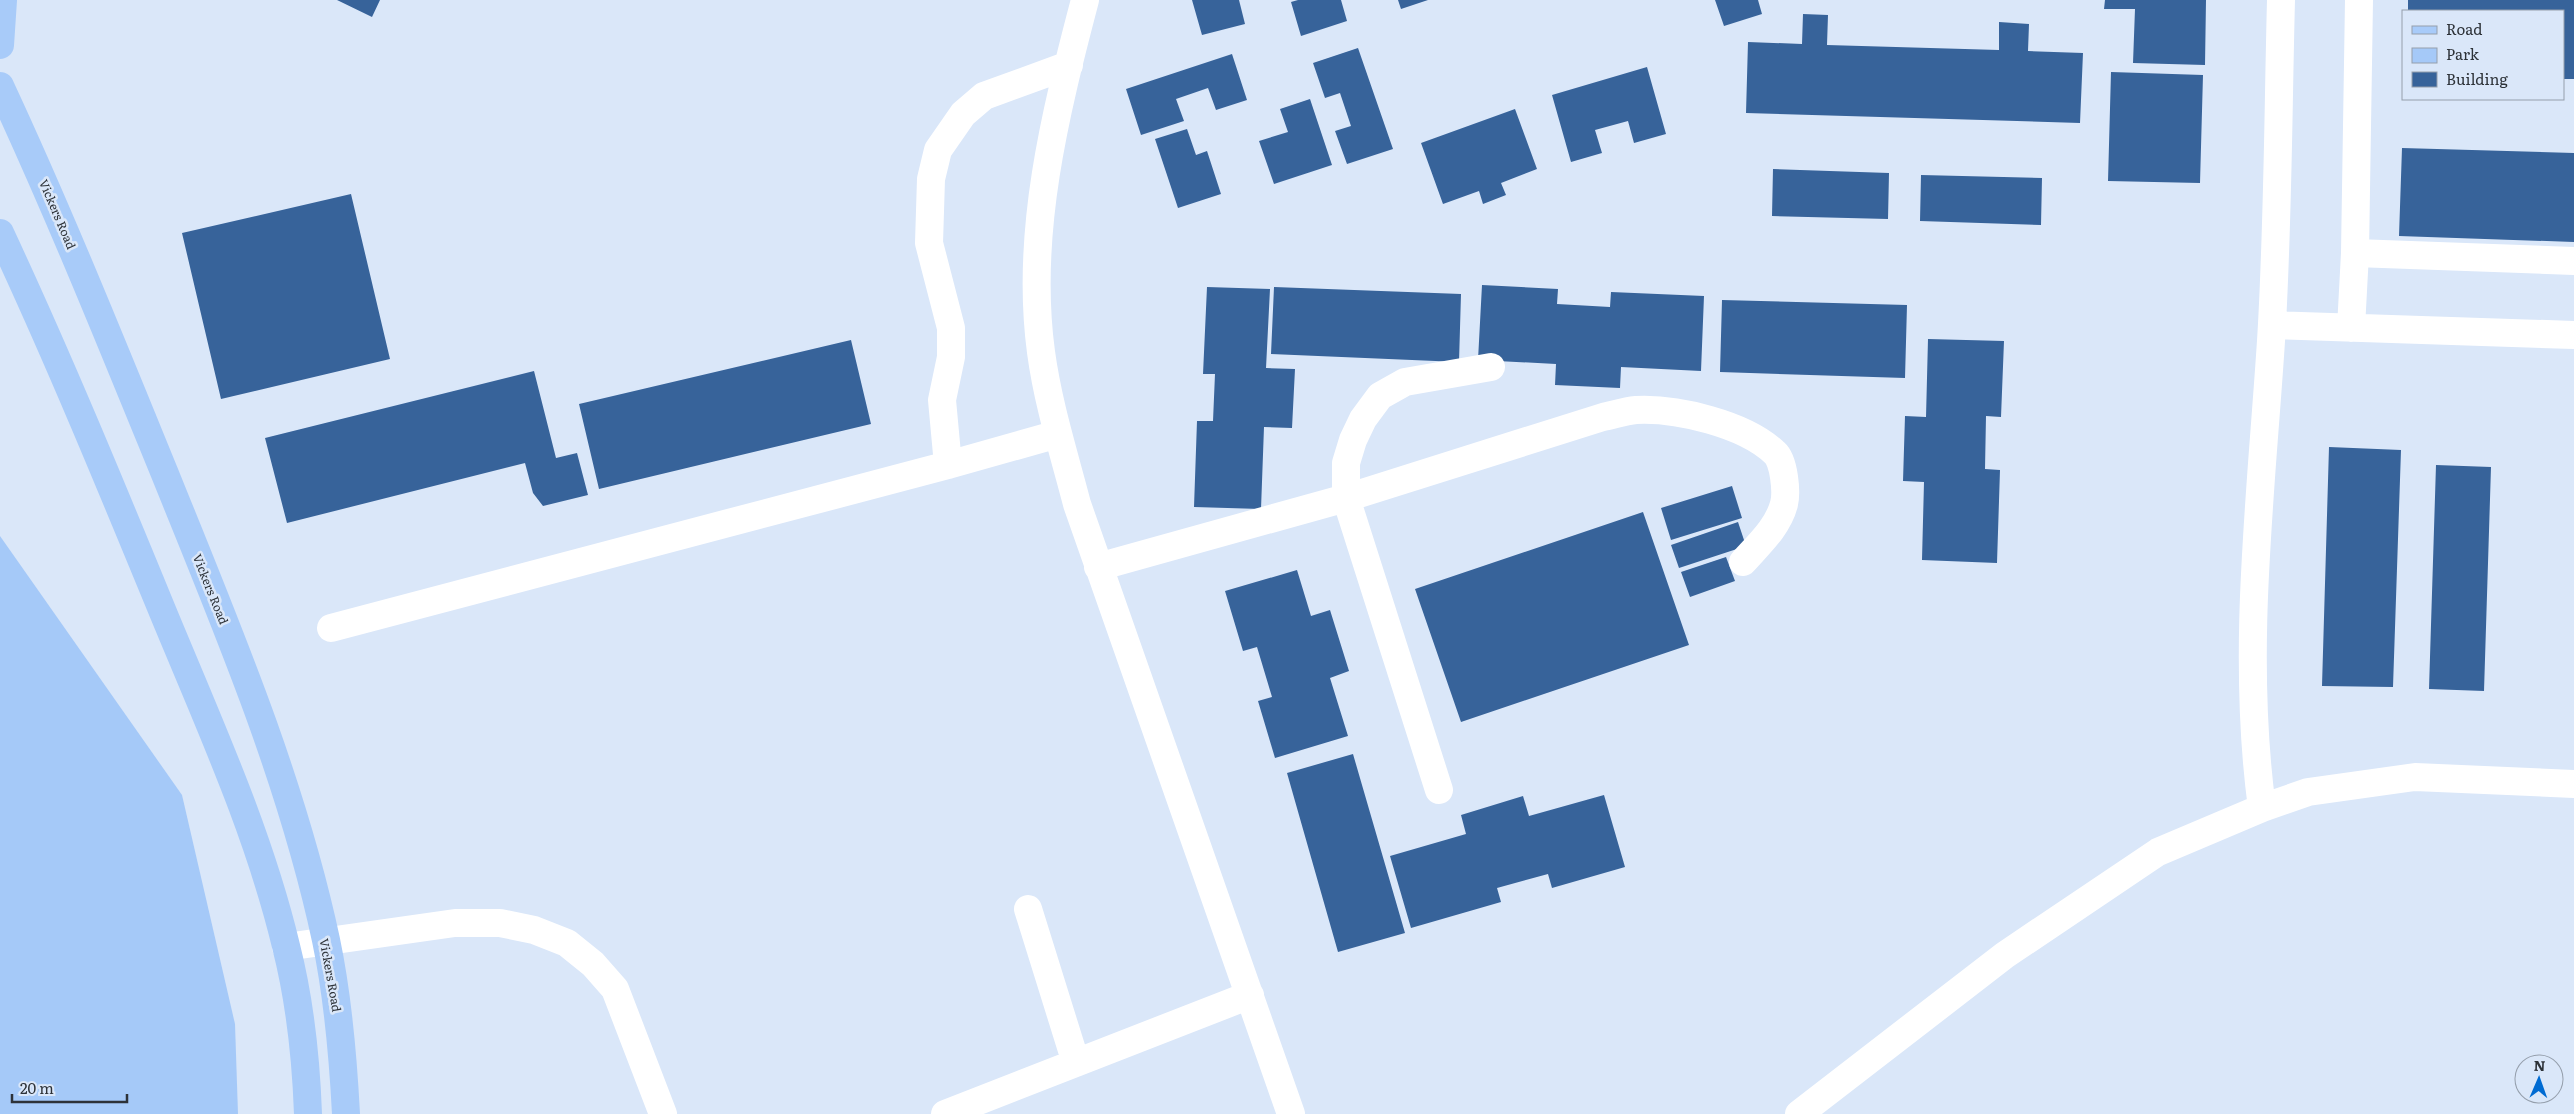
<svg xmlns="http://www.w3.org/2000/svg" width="2574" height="1114" font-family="Literata,serif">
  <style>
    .green { fill: #a5c9f8 }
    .building { fill: #37639a }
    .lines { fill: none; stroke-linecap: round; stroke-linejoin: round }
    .minor { stroke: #fff; stroke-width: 28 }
    .major { stroke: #a8cbf9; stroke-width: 28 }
    .labels { text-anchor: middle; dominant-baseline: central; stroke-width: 5; stroke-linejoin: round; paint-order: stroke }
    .street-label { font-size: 12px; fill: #2d3238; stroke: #dae7f9 }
  </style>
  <rect width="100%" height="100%" fill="#dae7f9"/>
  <path class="green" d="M0,536l182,259 53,229 3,90h-238z"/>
  <path class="building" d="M337,0h43l-8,17z
    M1192,0h47l6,24 -43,11z
    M1298,0h43l6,21 -46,15 -10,-34z
    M1398,0h30l-27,9z
    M1715,0h43l4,14 -38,12z
    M2105,0h101l-1,65 -72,-2 2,-54h-31z
    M2408,0h166v79h-11v-68h-155z
    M1803,14l25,1 -1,30 172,5v-28l30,2 -1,27 55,2 -3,70 -334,-10 2,-71 54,2z
    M1358,48l35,101 -46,15 -12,-33 16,-5 -11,-33 -15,5 -12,-35z
    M1232,54l15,46 -31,10 -8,-22 -32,11 8,22 -43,14 -15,-46z
    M1647,67l19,67 -32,9 -6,-22 -33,9 7,23 -31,9 -19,-67z
    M2111,72l92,3 -3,108 -92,-2z
    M1310,99l22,66 -58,19 -15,-43 29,-9 -8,-23z
    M1515,109l22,60 -36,14 5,12 -23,9 -4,-13 -36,13 -22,-61z
    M1187,129l9,26 11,-4 14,43 -43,14 -23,-69z
    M2402,148l172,5v89l-175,-6z
    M1773,169l116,4 -1,46 -116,-3z
    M1921,175l121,3 -1,47 -121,-4z
    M351,194l39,165 -169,40 -39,-166z
    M1482,285l76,4 -1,15 53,3 1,-15 93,4 -3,75 -80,-4 -1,21 -65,-3 1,-21 -78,-4z
    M1207,287l63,2 -4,79 29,1 -3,59 -28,-1 -3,82 -67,-2 3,-86h16l2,-47h-12z
    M1274,287l187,7 -2,68 -188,-8z
    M1722,300l185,5 -2,73 -185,-6z
    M1928,339l76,2 -3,76 -15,-1 -1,53 15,1 -3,93 -75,-3 2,-78 -21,-1 2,-65 21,1z
    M851,340l20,84 -272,65 -20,-85z
    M534,371l22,87 21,-5 11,42 -45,11 -10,-13 -8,-30 -238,60 -22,-85z
    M2329,447l72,3 -8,237 -71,-1z
    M2436,465l55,2 -7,224 -55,-2z
    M1732,486l10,32 -71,22 -10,-32z
    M1643,512l46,133 -228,77 -46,-133z
    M1738,522l8,24 -67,22 -8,-23z
    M1726,557l9,24 -45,16 -9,-25z
    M1297,570l14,46 19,-6 19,61 -19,7 18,58 -73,22 -17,-57 14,-4 -15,-50 -14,4 -18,-60z
    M1353,754l52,179 -67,19 -51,-179z
    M1604,795l21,72 -73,21 -4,-14 -51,14 4,14 -90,26 -21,-72 76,-22 -5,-19 62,-19 6,20z"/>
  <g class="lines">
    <path class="minor" d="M1085,0c-30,114 -60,234 -44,352 7,52 23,102 36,152l214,610
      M2355,253l219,8
      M2272,325l302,10
      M2351,328l4,-75 4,-253
      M948,465l-6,-65 9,-43v-29l-22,-85 2,-64 7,-29 25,-36 21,-18 85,-31
      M1098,567l248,-69 257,-81c10,-2 22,-6 33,-7 41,-2 109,14 139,43 9,8 12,39 9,51 -6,23 -25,40 -41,58
      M331,628l617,-163 110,-31
      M1439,790l-93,-292v-35l7,-23 10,-21 17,-23 25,-14 86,-15
      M2262,808c-21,-155 -1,-312 9,-467 7,-113 7,-227 10,-341
      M1028,909l48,154
      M286,947l169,-24h45l34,7 33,13 26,21 22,25 48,125
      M945,1114l305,-119
      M1799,1114l206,-159 153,-103 104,-44 46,-16 107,-15 159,7"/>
    <path class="major" d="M0,45l3,-45
      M0,86c60,129 113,261 167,393 61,151 125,302 159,461 12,57 17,116 20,174
      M0,233c57,122 109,248 160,372 46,112 98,224 126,341 14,55 20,112 22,168"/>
  </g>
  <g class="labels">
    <g class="street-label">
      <text transform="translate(58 214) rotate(67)">Vickers Road</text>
      <text transform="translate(211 589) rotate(68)">Vickers Road</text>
      <text transform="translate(331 975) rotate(80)">Vickers Road</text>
    </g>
  </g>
  <rect x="2402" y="10" width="162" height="90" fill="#dae7f9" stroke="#959fac"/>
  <rect x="2412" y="26" width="25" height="8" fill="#a8cbf9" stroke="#959fac"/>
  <text x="2446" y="35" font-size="15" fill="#2d3238">Road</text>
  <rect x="2412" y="48" width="25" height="15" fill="#a5c9f8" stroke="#959fac"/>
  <text x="2446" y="60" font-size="15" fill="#2d3238">Park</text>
  <rect x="2412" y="72" width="25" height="15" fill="#37639a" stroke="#959fac"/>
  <text x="2446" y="85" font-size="15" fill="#2d3238">Building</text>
  <g transform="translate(2539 1079) rotate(2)"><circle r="24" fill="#dae7f9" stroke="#959fac"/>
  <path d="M0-4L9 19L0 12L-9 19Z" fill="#006bd2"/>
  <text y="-8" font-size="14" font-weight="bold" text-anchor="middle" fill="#2d3238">N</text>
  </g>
  <path d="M12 1094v8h115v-8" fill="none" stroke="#2d3238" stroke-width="2.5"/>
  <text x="20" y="1094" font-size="15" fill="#2d3238" stroke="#dae7f9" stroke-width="4" paint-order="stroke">20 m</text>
</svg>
